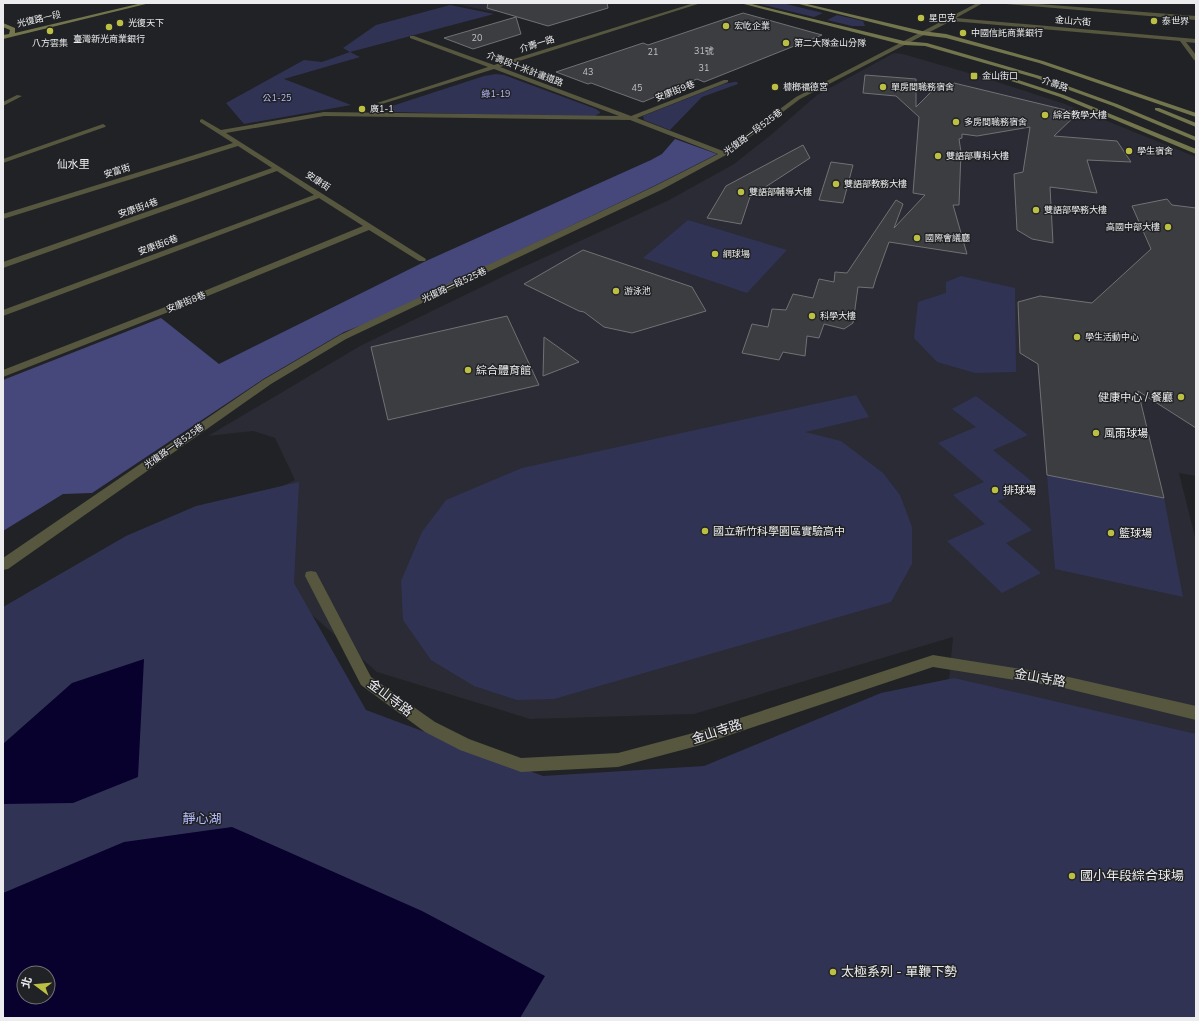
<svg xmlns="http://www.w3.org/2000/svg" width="1199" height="1021" font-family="'Nunito Sans','Noto Sans TC',sans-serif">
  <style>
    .built { fill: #2a2b34 }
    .green { fill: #313355; fill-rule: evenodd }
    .forest { fill: #46487c }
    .water { fill: #08012d; fill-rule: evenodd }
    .building { fill: #3c3d40; stroke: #717175 }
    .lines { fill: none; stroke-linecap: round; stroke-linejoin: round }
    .street { fill: #56573e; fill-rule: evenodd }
    .secondary { fill: #73754d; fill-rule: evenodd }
    .poi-dot { fill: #bbc044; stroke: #212225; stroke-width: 1.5 }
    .labels { text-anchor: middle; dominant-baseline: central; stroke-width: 3; stroke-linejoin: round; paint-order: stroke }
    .far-poi-label { font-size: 9px; fill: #ececee; stroke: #212225; text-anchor: start }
    .far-street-label { font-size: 9px; fill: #ececee; stroke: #212225 }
    .number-label { font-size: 9px; fill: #c0c0c2 }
    .far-park-label { font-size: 9px; fill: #b5bbfd; stroke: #212225 }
    .far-quarter-label { font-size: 11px; fill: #ececee; stroke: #212225 }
    .poi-label { font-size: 11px; fill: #ececee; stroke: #212225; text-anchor: start }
    .near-street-label { font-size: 13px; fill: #ececee; stroke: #212225 }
    .near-park-label { font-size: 13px; fill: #b5bbfd; stroke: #212225 }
    .near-poi-label { font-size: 13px; fill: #ececee; stroke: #212225; text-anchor: start }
  </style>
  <rect width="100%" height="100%" fill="#212225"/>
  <path class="built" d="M451,3h77l-34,9z
    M894,53l9,1 76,22 86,28 131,53v319l-17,-3 17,68v477h-279l36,-381 -259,77 -164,5 -153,-47 -171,-150 89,-42 -20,-42 -22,-7 -45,5 152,-90 146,-71 163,-75 65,-36 38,-30 45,-39z"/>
  <path class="green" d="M756,3h26l41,10 -9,4z
    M450,5l44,9 -144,38 10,5 -76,22 67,26 -107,19 -18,-21 78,-43 18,2 28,-10 -7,-4 33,-23z
    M837,15l26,6 2,5h-13l-25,-6z
    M496,74l8,1 92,34 4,3v1l-7,4 -198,-5 -5,-3 2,-3 92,-30z
    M734,82h3l1,2 -36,13 -32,33 -26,-10 -1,-4 81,-32z
    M688,220l99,30 -40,43 -104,-35z
    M961,276l54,12 1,84 -41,1 -38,-11 -23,-24 4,-36 28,-9v-11z
    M856,395l13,22 -64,15 36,9 42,32 17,22 12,32v37l-21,38 -337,97 -37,1 -43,-14 -43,-26 -28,-40 -2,-39 21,-49 24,-32 76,-32z
    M976,396l52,39 -35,15 42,34 -37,17 34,29 -26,13 35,30 -39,20 -55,-52 38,-17 -32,-29 31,-13 -46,-39 38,-16 -24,-18z
    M1047,475l117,23 19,99 -128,-28z
    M299,482l-5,101 72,127 177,66 161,-10 177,-73 73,-15 242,56v284h-1193v-411l123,-71 70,-30zM24,973h24v24h-24z"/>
  <path class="forest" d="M675,139l42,15 -63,32 -282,135 -28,11 -79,46 -173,115 -29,1 -60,37v-151l158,-62 58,46 207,-103 225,-101 11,-6z"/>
  <path class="water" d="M144,659l-6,118 -65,26 -70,1v-60l69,-61z
    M232,827l190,84 123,65 -25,42h-517v-125l121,-51zM24,973h24v24h-24z"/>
  <path class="building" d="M488,3h119l1,5 -60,18 -61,-18z
    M743,13l79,22 -118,47 -7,-3 -54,23 -52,-19 -3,1 -32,-12 87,-29 5,2z
    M516,17l5,17 -48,15 -29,-11z
    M865,75l51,4v28l24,-24 11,3 3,-3 124,30 -24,23 63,5 14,21 -44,-2 10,33 -47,-6 3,56 -21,-4 -15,-9 -3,-56 9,-2 7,-45 -53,9 -15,-2v4l-3,1 2,13 -2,53h-6l14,49 -78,-12 -13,36 -3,10 -15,-1 -5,36 -9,6 -20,-5 -5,14 -12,-2 -2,20 -22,-4 -4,8 -37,-7 10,-29 16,3 4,-18 14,1 7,-16 20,4 6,-19 15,3 1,-10 12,1 49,-73 7,4 -9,24 31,-33 -12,-2 6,-76 -23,-21 -33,-3z
    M803,145l7,13 -60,39 -9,27 -34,-6 19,-32z
    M831,162l22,3 -10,38 -24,-3z
    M1167,199l5,6 24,3v220l-58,-37 26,107 -117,-23 -9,-111 -18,-11 -2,-51 22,-6 52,7 59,-54 -19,-43z
    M583,250l109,37 14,24 -74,22 -28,-6 -20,-15 -5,-1 -55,-27z
    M507,316l32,69 -151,35 -17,-73z
    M544,337l35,25 -36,14z"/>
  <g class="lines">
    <path class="street" d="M694,3h7l-201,64 131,49 93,-36h4v2l-91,36 86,33 73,-54 181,-94h6l-27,15 240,21v4l-10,-1 10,13v6l-2,-1 -14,-19 -229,-20 -151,78 -74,56 -65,35 -315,149 -75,45 -263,185 -5,1v-12l260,-178 77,-45 315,-149 63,-32 -88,-34 -306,-4 -98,17 200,126 -1,2h-6l-50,-31 -203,83 -163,64v-7l157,-61 203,-83 -44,-28 -316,118v-6l311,-115 -37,-24 -274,97v-6l269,-94 -34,-22 -235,73v-5l230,-71 -33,-21v-2l2,-1 19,11 103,-18 295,4 -125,-47 -112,35 -5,-1 111,-36 -78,-29v-2h4l80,29z
      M1004,3h21l171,13v4l-190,-16z
      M17,95l5,1 -19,10v-4z
      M103,124l3,2 -1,1 -102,36v-4z
      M311,571l5,1 55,105 64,45 34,17 52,19 97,-5 79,-21 236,-77 127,20 136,31v14l-136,-33 -127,-20 -236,79 -79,21 -97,5 -61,-22 -35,-18 -64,-47 -56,-109 1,-4z"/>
    <path class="secondary" d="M142,3h8l-147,36v-4l6,-1 1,-4 -7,-3v-4l12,5v5z
      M740,3h8l156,38 23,2 113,33 77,28 79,33v4l-83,-35 -77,-28 -111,-32 -21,-1z
      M795,3h8l119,28 24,3 97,27 153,52v4l-157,-54 -93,-25 -24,-3z
      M990,72h4l70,23 132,54v5l-136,-57 -70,-23z
      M1155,108h4l37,15v4l-41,-17z"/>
  </g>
  <g class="poi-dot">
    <circle cx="921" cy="18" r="4"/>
    <circle cx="1154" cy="21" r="4"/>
    <circle cx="120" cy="23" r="4"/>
    <circle cx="726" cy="26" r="4"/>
    <circle cx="109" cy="27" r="4"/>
    <circle cx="50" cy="31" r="4"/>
    <circle cx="963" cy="33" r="4"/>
    <circle cx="786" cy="43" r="4"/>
    <rect x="970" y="72" width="8" height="8" rx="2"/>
    <circle cx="775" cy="87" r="4"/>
    <circle cx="883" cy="87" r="4"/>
    <circle cx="362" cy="109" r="4"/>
    <circle cx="1045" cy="115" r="4"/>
    <circle cx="956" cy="122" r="4"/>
    <circle cx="1129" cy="151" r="4"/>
    <circle cx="938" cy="156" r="4"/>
    <circle cx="836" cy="184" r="4"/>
    <circle cx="741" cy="192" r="4"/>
    <circle cx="1036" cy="210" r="4"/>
    <circle cx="1168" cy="227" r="4"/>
    <circle cx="917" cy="238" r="4"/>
    <circle cx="715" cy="254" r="4"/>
    <circle cx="616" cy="291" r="4"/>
    <circle cx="812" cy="316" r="4"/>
    <circle cx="1077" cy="337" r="4"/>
    <circle cx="468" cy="370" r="4"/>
    <circle cx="1181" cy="397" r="4"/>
    <circle cx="1096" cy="433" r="4"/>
    <circle cx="995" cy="490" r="4"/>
    <circle cx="705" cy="531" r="4"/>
    <circle cx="1111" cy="533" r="4"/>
    <circle cx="1072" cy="876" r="4"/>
    <circle cx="833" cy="972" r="4"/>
  </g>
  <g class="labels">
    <g class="far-poi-label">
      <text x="929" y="18">星巴克</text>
      <text x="1162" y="21">泰世界</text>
      <text x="128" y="23">光復天下</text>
      <text x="734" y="26">宏屹企業</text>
      <text x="971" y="33">中國信託商業銀行</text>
      <text x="109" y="39" text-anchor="middle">臺灣新光商業銀行</text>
      <text x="50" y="43" text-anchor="middle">八方雲集</text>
      <text x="794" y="43">第二大隊金山分隊</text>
      <text x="982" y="76">金山街口</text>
      <text x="783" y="87">槺榔福德宮</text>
      <text x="891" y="87">單房間職務宿舍</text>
      <text x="370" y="109">廣1-1</text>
      <text x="1053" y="115">綜合教學大樓</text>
      <text x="964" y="122">多房間職務宿舍</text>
      <text x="1137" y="151">學生宿舍</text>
      <text x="946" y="156">雙語部專科大樓</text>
      <text x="844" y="184">雙語部教務大樓</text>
      <text x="749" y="192">雙語部輔導大樓</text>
      <text x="1044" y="210">雙語部學務大樓</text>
      <text x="1160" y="227" text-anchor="end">高國中部大樓</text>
      <text x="925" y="238">國際會議廳</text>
      <text x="723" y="254">網球場</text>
      <text x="624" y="291">游泳池</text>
      <text x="820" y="316">科學大樓</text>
      <text x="1085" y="337">學生活動中心</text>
    </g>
    <g class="far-street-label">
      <text transform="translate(39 19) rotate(-13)">光復路一段</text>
      <text transform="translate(1073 21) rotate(5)">金山六街</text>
      <text transform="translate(537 44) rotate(-17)">介壽一路</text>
      <text transform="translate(525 69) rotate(21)">介壽段十米計畫道路</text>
      <text transform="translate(1055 84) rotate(20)">介壽路</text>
      <text transform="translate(675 91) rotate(-21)">安康街9巷</text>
      <text transform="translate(753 132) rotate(-37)">光復路一段525巷</text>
      <text transform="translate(117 171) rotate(-17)">安富街</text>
      <text transform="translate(318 181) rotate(33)">安康街</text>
      <text transform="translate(138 208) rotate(-19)">安康街4巷</text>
      <text transform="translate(158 245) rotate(-20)">安康街6巷</text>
      <text transform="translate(454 285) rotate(-25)">光復路一段525巷</text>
      <text transform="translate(186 302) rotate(-22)">安康街8巷</text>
      <text transform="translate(174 446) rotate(-35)">光復路一段525巷</text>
    </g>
    <g class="number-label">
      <text x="477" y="38">20</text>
      <text x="704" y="51">31號</text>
      <text x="653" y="52">21</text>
      <text x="704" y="68">31</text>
      <text x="588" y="72">43</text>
      <text x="637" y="88">45</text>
    </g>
    <g class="far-park-label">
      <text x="496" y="94">綠1-19</text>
      <text x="277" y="98">公1-25</text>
    </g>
    <g class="far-quarter-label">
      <text x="73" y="164">仙水里</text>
    </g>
    <g class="poi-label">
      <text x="476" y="370">綜合體育館</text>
      <text x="1173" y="397" text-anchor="end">健康中心 / 餐廳</text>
      <text x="1104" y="433">風雨球場</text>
      <text x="1003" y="490">排球場</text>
      <text x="713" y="531">國立新竹科學園區實驗高中</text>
      <text x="1119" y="533">籃球場</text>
    </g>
    <g class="near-street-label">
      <text transform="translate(1040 678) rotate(10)">金山寺路</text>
      <text transform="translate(390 698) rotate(37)">金山寺路</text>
      <text transform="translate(717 732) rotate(-18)">金山寺路</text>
    </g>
    <g class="near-park-label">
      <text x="202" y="819">靜心湖</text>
    </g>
    <g class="near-poi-label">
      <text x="1080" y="876">國小年段綜合球場</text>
      <text x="841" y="972">太極系列 - 單鞭下勢</text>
    </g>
  </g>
  <rect width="1199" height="1021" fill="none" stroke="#ececee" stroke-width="8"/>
  <g transform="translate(36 985) rotate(286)"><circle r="19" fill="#212225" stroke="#727375"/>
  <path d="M0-3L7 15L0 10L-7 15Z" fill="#bbc044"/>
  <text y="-6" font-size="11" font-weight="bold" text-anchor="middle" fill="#ececee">北</text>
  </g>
</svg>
